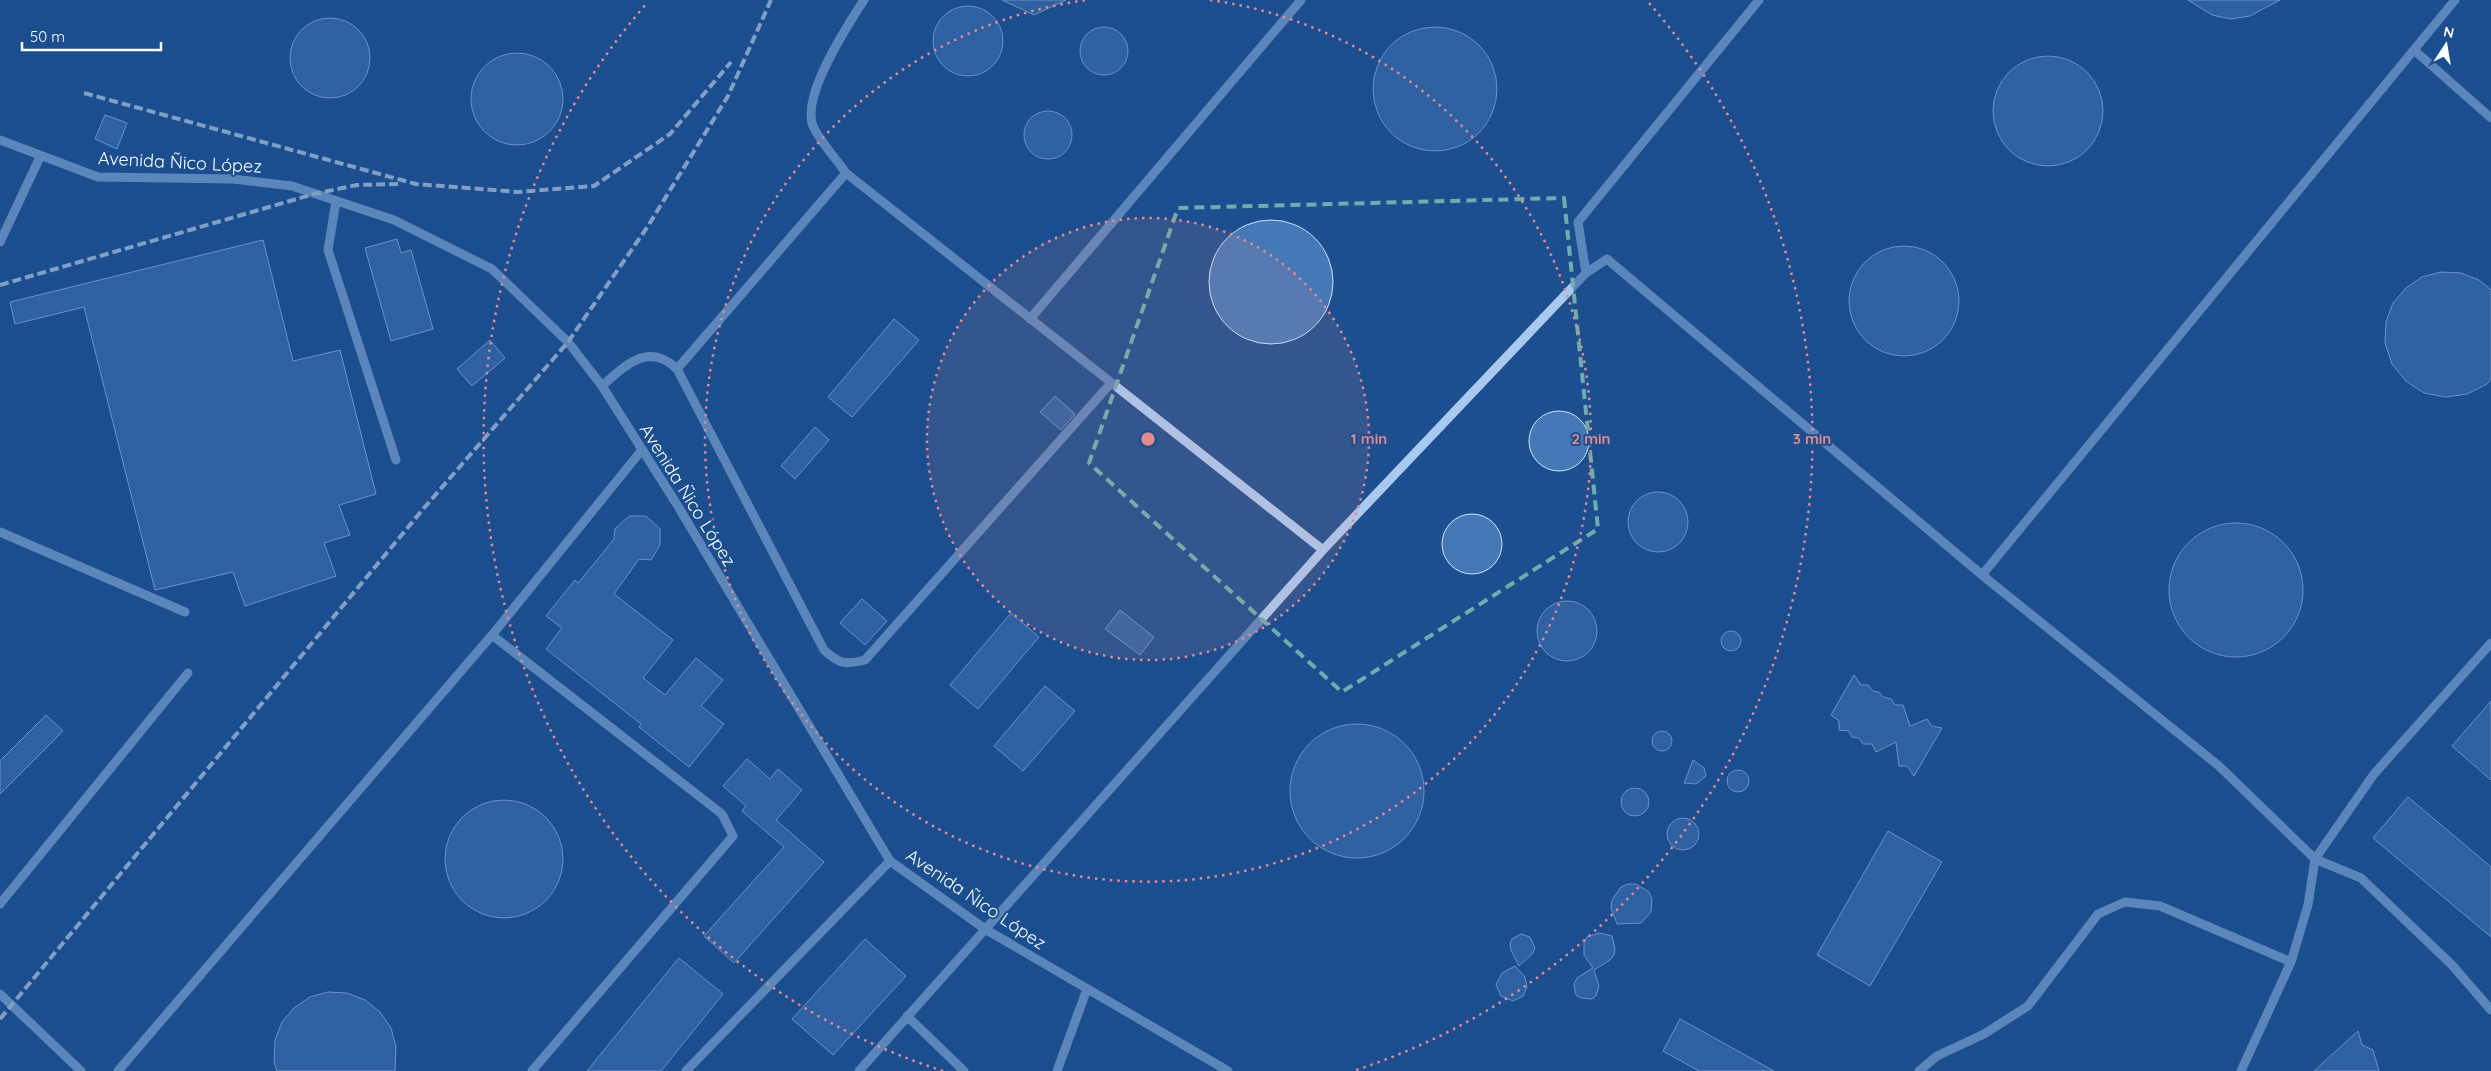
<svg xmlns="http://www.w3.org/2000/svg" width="2491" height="1071" font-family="Quicksand,sans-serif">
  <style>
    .building { fill: #4478b7; stroke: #cfe3fa }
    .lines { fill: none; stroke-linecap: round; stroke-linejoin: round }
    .minor { stroke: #a9c9ee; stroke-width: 9 }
    .rail { stroke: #fff; stroke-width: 4; stroke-dasharray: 9 4; stroke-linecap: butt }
    .marked { fill: none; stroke: #6fada8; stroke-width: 4; stroke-dasharray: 10 6; stroke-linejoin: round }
    .ring { fill: none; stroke: #e88989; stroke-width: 2.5; stroke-dasharray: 2.5 5 }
    .labels { text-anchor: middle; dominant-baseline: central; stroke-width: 4; stroke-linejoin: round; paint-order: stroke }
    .street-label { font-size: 18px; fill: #fff; stroke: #1b4f8f }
    .centre { fill: #e88989; stroke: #1b4f8f; stroke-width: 2.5 }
    .ring-label { font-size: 15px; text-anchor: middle; font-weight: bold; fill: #e88989; stroke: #1b4f8f; stroke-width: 4; stroke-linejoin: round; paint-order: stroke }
  </style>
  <rect width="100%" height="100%" fill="#1b4f8f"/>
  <path class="building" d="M1002,0h64l-32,15z
    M2188,0h92l-30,16 -19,3 -19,-4z
    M933 41a35 35 0 1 1 70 0a35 35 0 1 1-70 0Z
    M290 58a40 40 0 1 1 80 0a40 40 0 1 1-80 0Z
    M1373 89a62 62 0 1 1 124 0a62 62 0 1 1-124 0Z
    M1080 51a24 24 0 1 1 48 0a24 24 0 1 1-48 0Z
    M471 99a46 46 0 1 1 92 0a46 46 0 1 1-92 0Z
    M1993 111a55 55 0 1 1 110 0a55 55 0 1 1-110 0Z
    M1024 135a24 24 0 1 1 48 0a24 24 0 1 1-48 0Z
    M105,115l22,8 -10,26 -22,-10z
    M1209 282a62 62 0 1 1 124 0a62 62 0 1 1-124 0Z
    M397,239l4,14 10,-3 22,79 -42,12 -26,-93z
    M263,240l30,121 47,-11 36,144 -37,11 11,30 -26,8 12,33 -91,30 -12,-34 -78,18 -71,-283 -69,17 -5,-22z
    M1849 301a55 55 0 1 1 110 0a55 55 0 1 1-110 0Z
    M2441,272l20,1 18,7 12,10v89l-4,5 -20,10 -21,3 -22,-4 -18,-12 -14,-17 -7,-21 1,-21 7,-19 13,-15 16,-11z
    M894,319l25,21 -67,77 -24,-20z
    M490,340l15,18 -33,28 -15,-17z
    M1055,396l20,18 -14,16 -21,-18z
    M1529 441a30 30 0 1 1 60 0a30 30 0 1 1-60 0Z
    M815,427l14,13 -34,39 -14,-13z
    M1628 522a30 30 0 1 1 60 0a30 30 0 1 1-60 0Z
    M1442 544a30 30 0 1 1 60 0a30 30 0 1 1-60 0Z
    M629,516h17l14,13v16l-9,15 -12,-1 -25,35 59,46 -30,38 22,17 31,-37 27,22 -22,26 23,18 -35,43 -50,-40 2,-3 -95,-75 16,-21 -16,-12 29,-36 3,3 20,-24 16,-20 1,-10z
    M2169 590a67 67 0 1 1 134 0a67 67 0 1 1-134 0Z
    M862,599l25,22 -22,24 -25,-22z
    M1537 631a30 30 0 1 1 60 0a30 30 0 1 1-60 0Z
    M1120,610l34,27 -14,18 -35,-26z
    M1011,613l28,24 -61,72 -28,-24z
    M1721 641a10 10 0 1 1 20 0a10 10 0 1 1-20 0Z
    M1854,675l7,10h7l5,6 6,1 4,5 8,2 4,6h8l7,21 17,-7 5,7 10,2 -28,48 -7,-10h-8l-3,-24 -20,10 -4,-8h-9l-4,-6 -7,-1 -3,-6 -10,-1v-9l-8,-6z
    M1045,686l30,25 -52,60 -29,-25z
    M2491,701v79l-39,-34z
    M46,715l17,16 -63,63v-33z
    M1290 791a67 67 0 1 1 134 0a67 67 0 1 1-134 0Z
    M1652 741a10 10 0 1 1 20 0a10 10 0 1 1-20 0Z
    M747,759l23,20 8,-10 24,21 -26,30 48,42 -90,101 -30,-27 80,-89 -42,-36 4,-5 -23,-20z
    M1693,760l11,8 2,8 -10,8 -12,-1z
    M1727 781a11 11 0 1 1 22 0a11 11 0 1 1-22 0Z
    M1621 802a14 14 0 1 1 28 0a14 14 0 1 1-28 0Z
    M2408,797l83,70v70l-118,-99z
    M445 859a59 59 0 1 1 118 0a59 59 0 1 1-118 0Z
    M1667 834a16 16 0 1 1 32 0a16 16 0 1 1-32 0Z
    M1888,831l54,31 -72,124 -53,-31z
    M1628,884h8l13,8 3,7 -1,13 -10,11 -24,1 -6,-16 1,-8 9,-13z
    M1599,933l13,3 3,13 -1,6 -4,5 -16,10 5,16 -3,10 -4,3 -11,-1 -5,-3 -2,-11 3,-6 16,-10 -9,-13v-12l3,-6z
    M1521,934l9,3 5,11 -2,5 -14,13 -8,-16 -1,-6 2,-5z
    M865,939l41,37 -73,79 -41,-36z
    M679,958l44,36 -62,77h-74z
    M1515,966l10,11 2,10 -4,9 -10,5 -12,-5 -5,-11 6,-12z
    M328,992l19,1 18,7 15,12 11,16 5,19 -1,24h-118l-3,-9 1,-22 7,-18 12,-14 16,-11z
    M1680,1019l94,52h-75l-36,-20z
    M2358,1031l4,14 11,5 6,21h-65z"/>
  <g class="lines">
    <path class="minor" d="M864,0c-17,26 -63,96 -51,126 6,14 24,34 33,47l477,377
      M2414,50l77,68
      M0,140l98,37 135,2 59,7 102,34 98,49 76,73 34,44 74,117 214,358 95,68 243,142
      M336,201l-8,49 68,210
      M0,242l40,-85
      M1586,273l-8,-51 181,-222
      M1030,319l271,-319
      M677,369l169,-196
      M602,386c23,-20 46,-45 75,-17l147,281c15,14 21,15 41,10l246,-277
      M0,532l185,80
      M1982,575l473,-575
      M492,635l230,179 11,22 -201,235
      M2491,643l-117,131 -59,85 46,19 91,87 39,45
      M0,904l188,-231
      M0,994l81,77
      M907,1016l57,55
      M118,1071l374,-436 149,-184
      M686,1071l204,-210
      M859,1071l464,-521 263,-277 21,-14 375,316 237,191 96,93 -7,46 -17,57 -50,109
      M1057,1071l30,-82
      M1919,1071l18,-15 47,-22 44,-28 70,-92 27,-12 35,4 131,56"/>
    <path class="rail" d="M84,93l332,91 102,8 76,-6 76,-52 61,-72
      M0,285l314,-91 43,-9 44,-1
      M0,1019l424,-511 144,-166 80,-116 80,-130 43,-96"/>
  </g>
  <path d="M0 0H2491V1071H0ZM1564,198l34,331 -256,163 -253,-229 89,-255z" fill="#1b4f8f" fill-opacity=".55" fill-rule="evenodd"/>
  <path class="marked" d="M1564,198l34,331 -256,163 -253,-229 89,-255z"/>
  <circle cx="1148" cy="439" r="221" fill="#e88989" fill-opacity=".12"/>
  <g class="ring">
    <circle cx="1148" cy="439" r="221"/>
    <path d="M1210 0A443 443 0 1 1 1086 0"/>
    <path d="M943 1071A664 664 0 0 1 647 3M1649 3A664 664 0 0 1 1353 1071"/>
  </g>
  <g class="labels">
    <g class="street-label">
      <text transform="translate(180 162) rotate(3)">Avenida Ñico López</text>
      <text transform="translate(688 495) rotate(58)">Avenida Ñico López</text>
      <text transform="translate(976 899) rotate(34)">Avenida Ñico López</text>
    </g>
  </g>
  <circle cx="1148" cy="439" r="8" class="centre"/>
  <g class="ring-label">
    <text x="1369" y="444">1 min</text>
    <text x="1591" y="444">2 min</text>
    <text x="1812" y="444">3 min</text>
  </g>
  <g transform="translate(2446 45) rotate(12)" stroke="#1b4f8f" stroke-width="4" paint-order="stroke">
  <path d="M0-4L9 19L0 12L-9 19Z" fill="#ffffff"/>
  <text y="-8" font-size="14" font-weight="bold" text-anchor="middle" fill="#ffffff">N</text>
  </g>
  <path d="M22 42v8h139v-8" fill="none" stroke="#ffffff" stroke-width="2.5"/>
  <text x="30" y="42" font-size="15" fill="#ffffff" stroke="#1b4f8f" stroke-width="4" paint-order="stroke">50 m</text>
</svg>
